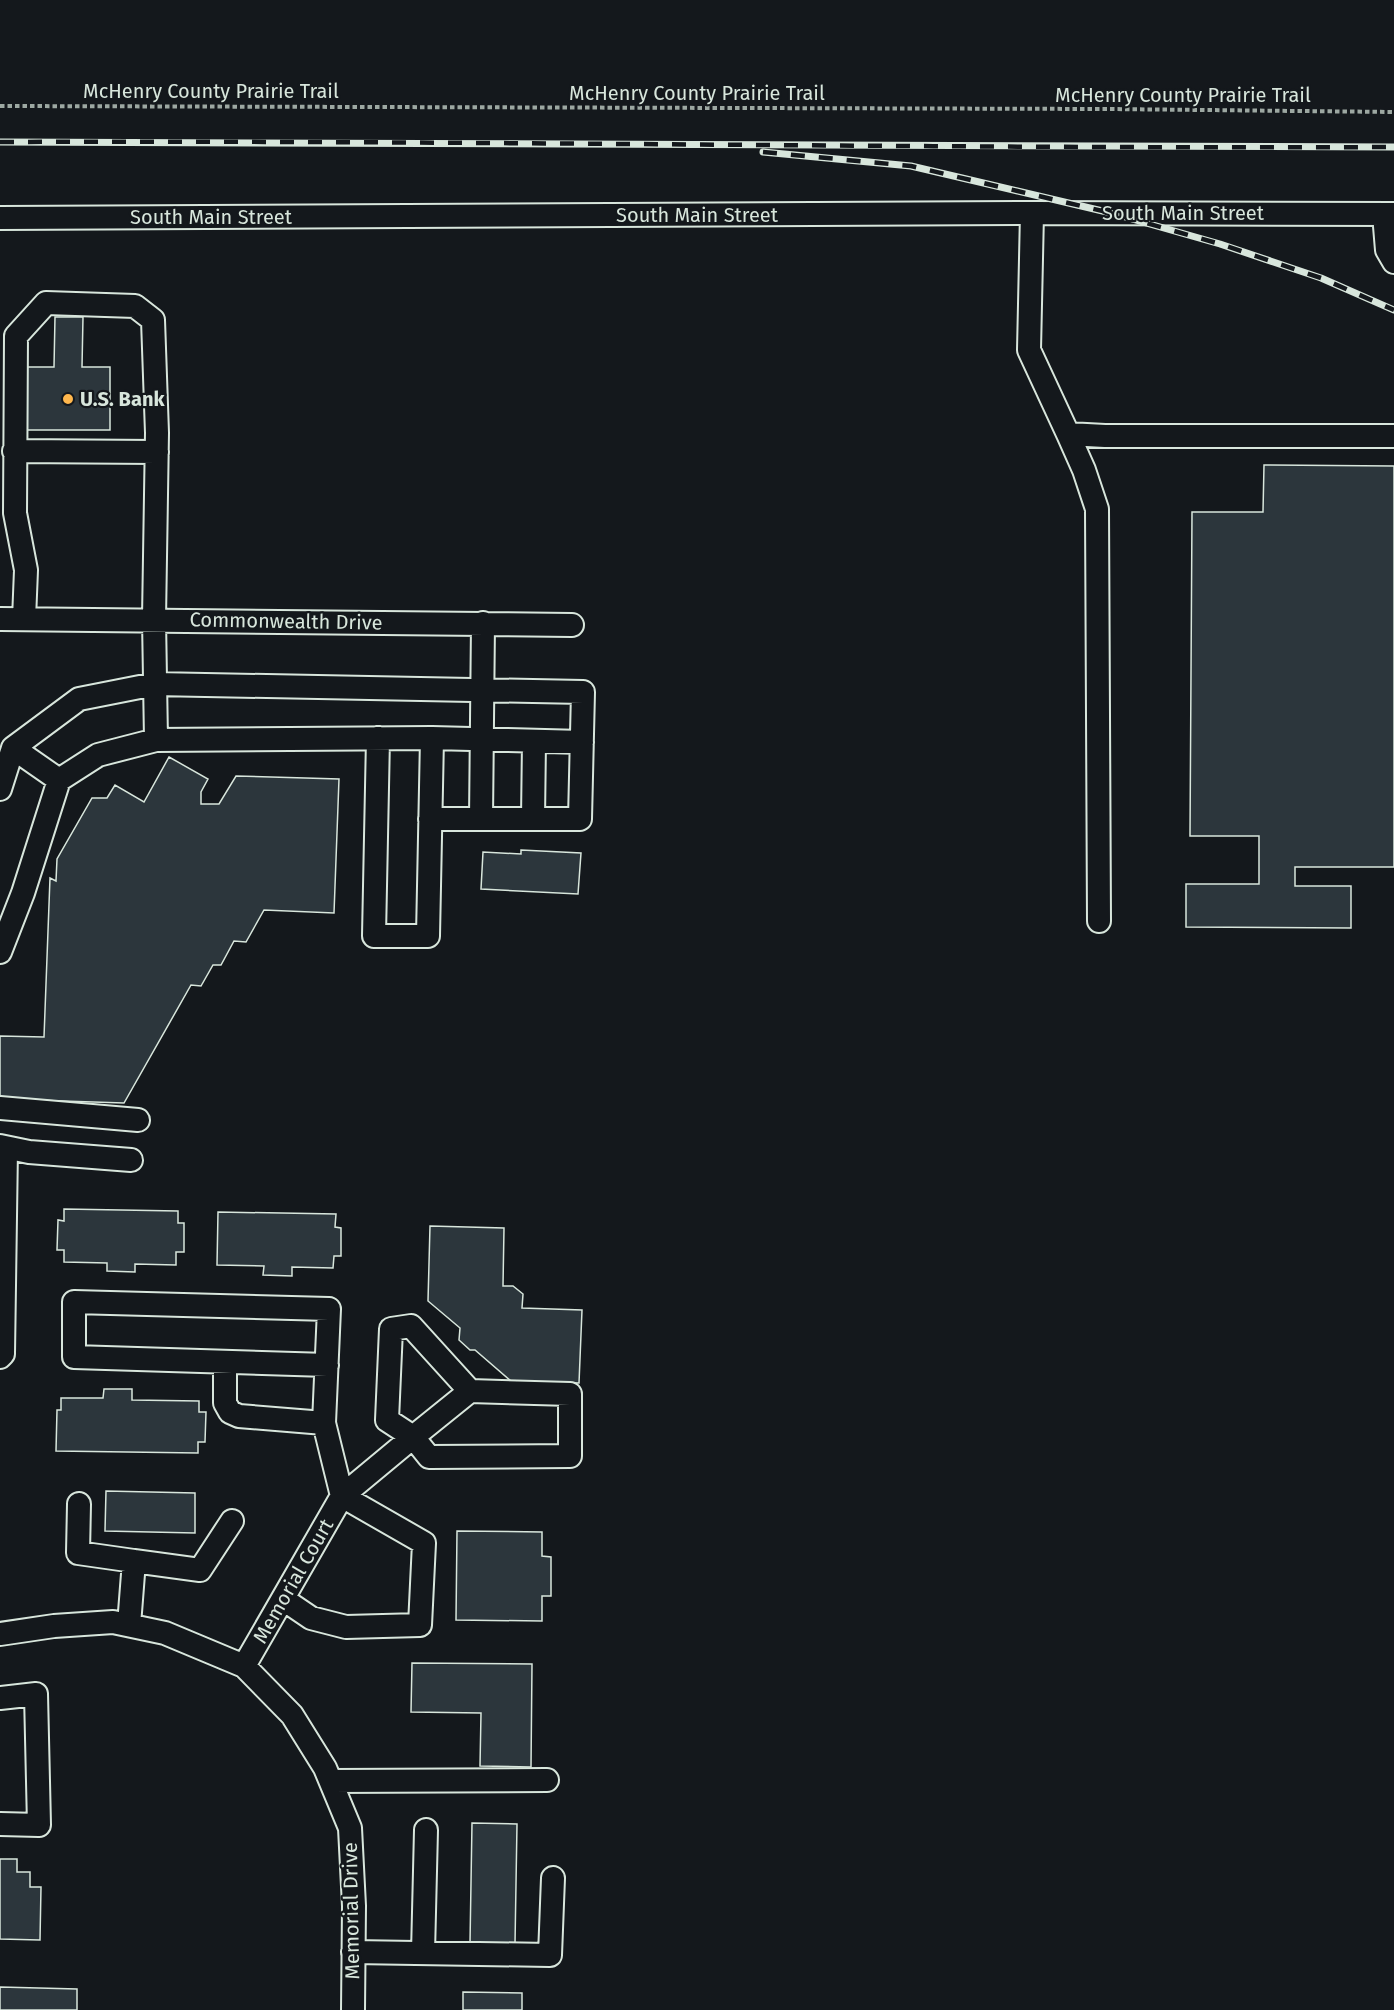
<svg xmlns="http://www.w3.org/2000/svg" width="1394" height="2010" font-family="'Fira Sans',sans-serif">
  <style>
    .building { fill: #2c363c; stroke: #d8e6dc; stroke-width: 1.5 }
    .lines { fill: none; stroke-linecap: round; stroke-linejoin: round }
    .minor-casing { stroke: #d8e6dc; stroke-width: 26 }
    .path { stroke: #9da8a2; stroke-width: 4; stroke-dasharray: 4.5 3; stroke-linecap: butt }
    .minor { stroke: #14181c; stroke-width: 22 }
    .rail-casing { stroke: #d8e6dc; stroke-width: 7 }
    .rail { stroke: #14181c; stroke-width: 4.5; stroke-dasharray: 14; stroke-linecap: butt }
    .poi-dot { fill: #ffb74d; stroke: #14181c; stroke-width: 2 }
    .labels { text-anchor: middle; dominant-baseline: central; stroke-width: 4.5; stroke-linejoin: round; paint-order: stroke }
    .street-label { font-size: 20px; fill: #d8e6dc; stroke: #14181c }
    .poi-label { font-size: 20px; font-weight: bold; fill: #d8e6dc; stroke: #14181c; text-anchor: start }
  </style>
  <rect width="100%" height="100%" fill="#14181c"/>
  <path class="building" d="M55,317h28l-1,50h28v63h-85l1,-63h28z
    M1264,465l130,1v401h-99v19h56v42l-165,-1v-43h73v-48h-69l2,-324h71z
    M169,757l39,22 -7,13v12h18l17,-28 103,3 -5,134 -70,-3 -18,32 -12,-1 -13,24h-8l-12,21 -10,-1 -67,118 -124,-4v-63l44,1 6,-159 6,3 1,-22 35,-61h15l8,-13 29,17z
    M521,850l60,3 -3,41 -97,-5 2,-37 38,2z
    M64,1209l114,2v12h6v29h-8v13l-41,-1v8l-28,-1v-8l-43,-1v-12h-7l1,-30 6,1z
    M218,1212l118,2 -1,13 6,1v28h-7l-1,12 -41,-1v9l-29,-1 1,-9 -47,-1z
    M430,1226l74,2 -1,58h10l10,8 -1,14 60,2 -3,73 -68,-2 -36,-31h-5l-11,-10 1,-12 -32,-27z
    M104,1389h28v11l67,1v11h7l-1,30h-7v11l-142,-2 1,-41h4v-12h42z
    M106,1491l89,2v40l-90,-2z
    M457,1531l85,1v24l9,1v39h-9v25l-86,-1z
    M412,1663l120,1 -1,103 -51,-1 1,-53 -70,-1z
    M472,1823l45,1 -2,120 -45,-1z
    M0,1859h17v13h13v15h11l-1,53 -40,-1z
    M0,1987l77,2v21h-77z
    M463,1992l59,1v17h-59z"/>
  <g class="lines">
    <g class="minor-casing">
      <path id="minor" d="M1032,213l-3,137 39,84 37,2h289
        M1384,214l3,36 7,12
        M0,218l1032,-5 362,1
        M1068,434l16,36 13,39 2,412
        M14,451l143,1
        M0,619l572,6
        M24,619l2,-49 -11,-57 1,-177 30,-33 89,3 18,14 4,113 -3,186 2,121 -58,15 -39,25 -46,-32 66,-49 76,-15 428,8 -3,127h-150
        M378,738l-4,198h54l4,-198
        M156,740l276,-2 150,4
        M0,789l13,-41
        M481,819l2,-196
        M533,819l1,-78
        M0,952l23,-59 36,-113
        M0,1108l138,12
        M0,1146l29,6 102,8
        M0,1357l3,-3 3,-206
        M225,1362v41l5,9 9,4 85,7
        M79,1504l-1,49 56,8
        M283,1599l28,19 35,9 74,-2 4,-82 -82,-47 -18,-73 5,-114 -255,-7v55l253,8
        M129,1625l5,-64 66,9 32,-49
        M0,1634l54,-8 59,-4 52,11 79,33 48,49 33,53 25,60 4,78 -1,104
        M244,1666l98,-170 71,-59 16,20 141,-1v-62l-100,-3 -59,-65 -20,3 -4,91 26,17 57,-46
        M0,1698l36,-4 3,131 -39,-1
        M331,1781l216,-1
        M353,1952l197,3 3,-77
        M423,1953l3,-123"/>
    </g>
    <path class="path" d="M0,106l1108,3 286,3"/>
    <use href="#minor" class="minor"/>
    <g class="rail-casing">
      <path id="rail" d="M0,142c465,-2 929,7 1394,5
        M763,152l148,14 200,47 109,31 101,34 73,32"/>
    </g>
    <use href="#rail" class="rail"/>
  </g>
  <circle class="poi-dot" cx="68" cy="399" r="6"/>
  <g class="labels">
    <g class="street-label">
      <text x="211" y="91">McHenry County Prairie Trail</text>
      <text x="697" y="93">McHenry County Prairie Trail</text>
      <text x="1183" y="95">McHenry County Prairie Trail</text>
      <text x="1183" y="213">South Main Street</text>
      <text x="697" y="215">South Main Street</text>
      <text x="211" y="217">South Main Street</text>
      <text transform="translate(286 621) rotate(1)">Commonwealth Drive</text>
      <text transform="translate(293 1581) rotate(-60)">Memorial Court</text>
      <text transform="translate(351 1911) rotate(-91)">Memorial Drive</text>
    </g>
    <g class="poi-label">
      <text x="80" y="399">U.S. Bank</text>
    </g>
  </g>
</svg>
